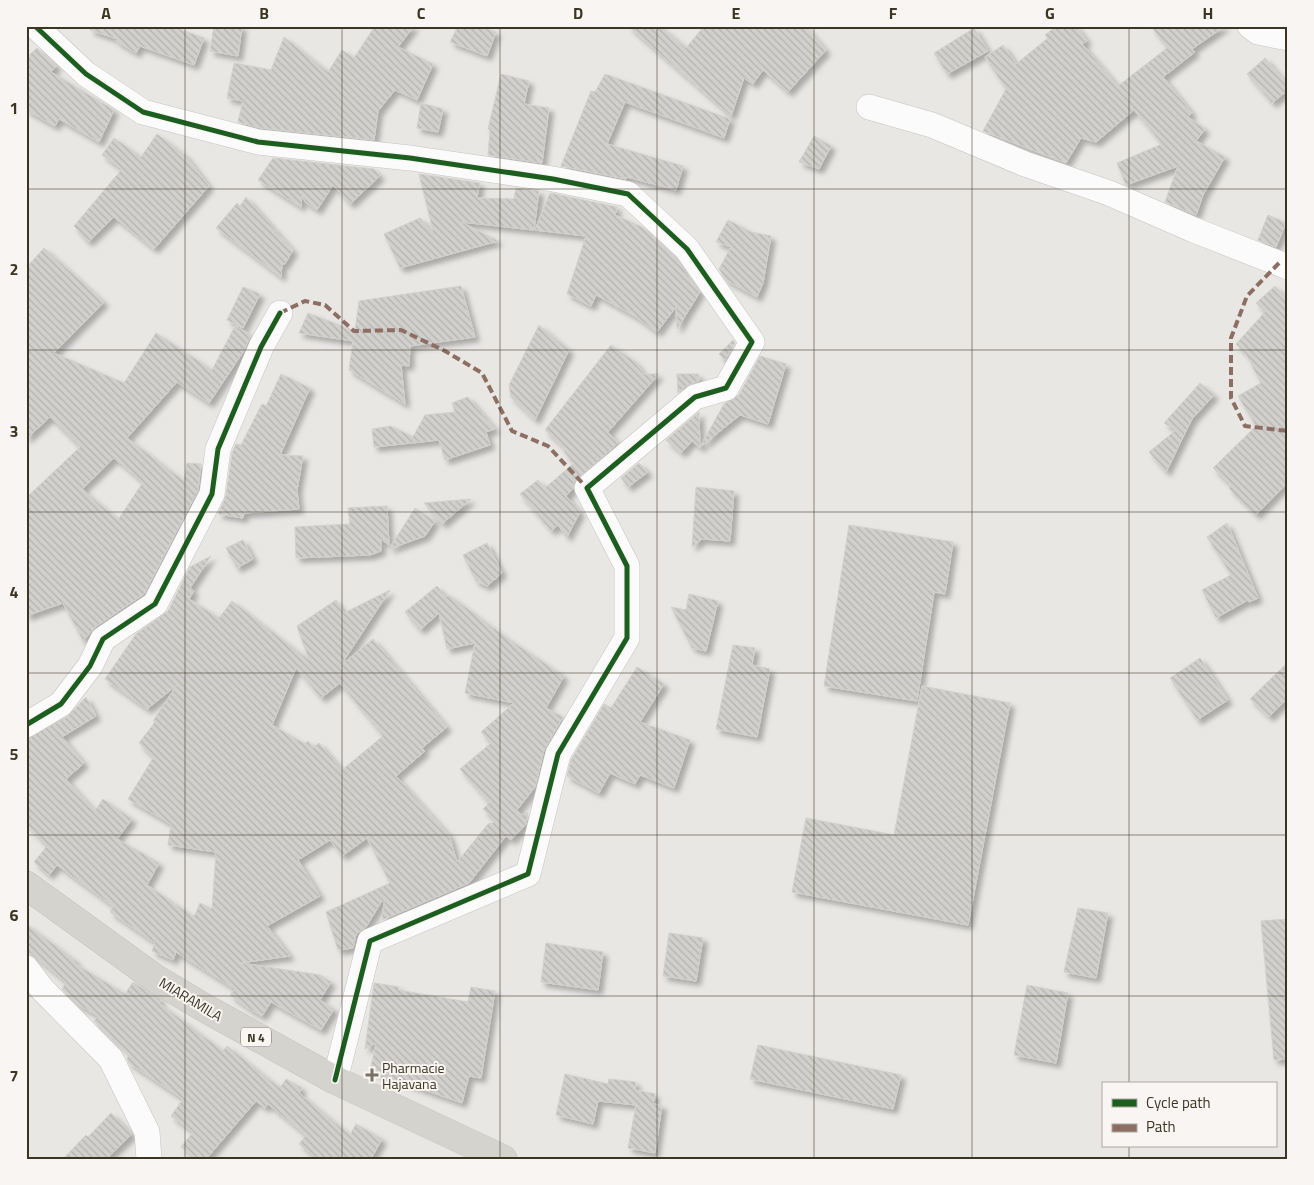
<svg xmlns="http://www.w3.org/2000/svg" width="1314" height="1185" font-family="'Titillium Web',sans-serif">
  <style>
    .building { fill: url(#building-back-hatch); stroke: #d2d0cd; fill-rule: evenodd; filter: url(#shadow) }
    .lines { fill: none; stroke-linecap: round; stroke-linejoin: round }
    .minor-casing { stroke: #c5c3c0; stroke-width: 26 }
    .major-casing { stroke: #c5c2bd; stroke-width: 29 }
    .minor { stroke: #fcfbfb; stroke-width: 25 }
    .major { stroke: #d5d3ce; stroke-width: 28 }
    .quiet { stroke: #8d6e63; stroke-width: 4; stroke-dasharray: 8 4; stroke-linecap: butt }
    .cycleway-casing { stroke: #f8f5f2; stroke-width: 8 }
    .cycleway { stroke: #1b5e20; stroke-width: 5 }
    .grid { fill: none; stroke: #3c3523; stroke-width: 1; stroke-opacity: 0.55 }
    .poi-dot { fill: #797367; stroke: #f8f5f2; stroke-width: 2 }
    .labels { text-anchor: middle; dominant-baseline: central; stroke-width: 4; stroke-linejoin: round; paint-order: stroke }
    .shield { fill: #f8f5f2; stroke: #746f61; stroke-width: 1 }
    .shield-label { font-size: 12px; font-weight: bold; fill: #3c3523 }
    .street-label { font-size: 14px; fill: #3c3523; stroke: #f8f5f2 }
    .poi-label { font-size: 14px; fill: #3c3523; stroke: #f8f5f2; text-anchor: start }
    .neatline { fill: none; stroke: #3c3523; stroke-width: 2 }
    .grid-label { font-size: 16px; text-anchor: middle; font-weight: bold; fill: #3c3523 }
  </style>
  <defs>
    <pattern id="building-back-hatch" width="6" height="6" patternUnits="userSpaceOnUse" patternTransform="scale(1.25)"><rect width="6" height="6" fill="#d2d0cd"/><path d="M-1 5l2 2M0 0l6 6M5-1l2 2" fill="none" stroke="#b5b3b0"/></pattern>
    <filter id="shadow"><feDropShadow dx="4.5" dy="4.5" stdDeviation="2.5" flood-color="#0004"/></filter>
  </defs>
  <rect width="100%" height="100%" fill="#e9e7e4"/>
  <path class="building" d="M91,26h80l33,12 -10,27 -54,-19 -4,7 -20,-12 1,-2 -27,-9z
    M214,26h28l-4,30 -28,-5z
    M375,26h39l-16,21 35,17 -16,36 -22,-10 -17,21 -4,29 -113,-12 -23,-6 5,-21 -16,-3 7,-35 37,7 13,-33 44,35 14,-22 12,8z
    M458,26h21l17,6 -9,24 -37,-14z
    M628,26h32l26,22 18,-22h101l21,24 -38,42 -25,-22 -10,14 -9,-6 -13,38z
    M1056,26h20l11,15 -5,3 36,42 49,-38 -16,-22h74l-33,23 3,3 -32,25 29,36 -4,4 17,12 -9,12 29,16 -22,38 -7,20 -31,-13 13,-36 -52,19 -9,-22 45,-19 -28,-34 -38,32 -15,-4 -15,25 -83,-32 23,-42 -21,-32 18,-12 13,19 32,-26 -3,-3z
    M974,28l14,23 -41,23 -13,-21z
    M37,48l20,18 -6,6 63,38 -15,32 -40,-23 -4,7 -29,-16v-52z
    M1265,58l23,27v5l-16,13 -25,-29z
    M501,74l28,7 -5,23 25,4 -7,55 -54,-8 2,-25 -2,-1z
    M605,74l125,45 -6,19 -99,-36 -18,42 76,22 -7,24 -49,-13 -1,2 -65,-13 30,-75 4,1z
    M421,103l22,6 -5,23 -21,-4z
    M157,134l29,22 23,30 -55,63 -40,-32 -26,25 -14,-16 48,-57 -20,-14 12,-17 27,19z
    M814,136l17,10 -12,23 -20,-7z
    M273,158l101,11 6,7 -30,28 -17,-19 -16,25 -12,-8 -3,-8 -1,13 -43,-27z
    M419,174l61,9 -3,15 37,1 2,-11 23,3 -5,39 -73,-8 37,19 -98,27 -16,-34 36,-16 13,13z
    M550,193l67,14 -2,8 27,12 34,31 24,34 -23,37 -1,-22 -19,25 -24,-17 -37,-20 -5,11 -24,-12 19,-58 -51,-6z
    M246,197l47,53 -8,14h-3l-1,13 -65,-49 21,-25 3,3z
    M1268,215l18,8 -10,24 -18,-7z
    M728,220l23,12 20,4 -8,47 -6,14 -31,-17 -7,-11 12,-22 -15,-5z
    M44,248l60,54 -50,51 70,30 32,-50 56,37 23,-44 16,9 -8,17 -34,51 -32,-21 -50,56 57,43 3,-18 14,1 -3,26 -54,104 -49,33 -12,14 -20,-38 -37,13v-118l54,-51 -30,-30 -24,22v-171zM114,458l29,24 -25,38 -36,-31z
    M461,286l14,51 -65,9 -1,20 -8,-1 4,39 -56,-34 4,-29 -54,-8 9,-20 47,18 4,-30z
    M1275,286l13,13v183l-32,33 -27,-27 2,-2 -18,-18 43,-42 -18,-30 23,-13 -15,-29 -10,-10 29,-32 -9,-9z
    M243,287l17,7 -17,34 -16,-8z
    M539,325l30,25 -34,70 -24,-23 -2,-12z
    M733,340l2,3 -10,17 -6,-6z
    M611,345l24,17 9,12h15l-51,58 10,11 -44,39 -1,7 -7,7 14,16 -13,25 -9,-12 -7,6 -31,-37 18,-14 7,8 29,-25 -10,-11 2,-2 -21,-20z
    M760,356l26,8 -18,60 -28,-9 -40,32 24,-43 15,-9z
    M281,374l29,14 -30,67 23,1 -6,34 2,19 -55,4 -1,5 -25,-4 8,-18 6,-43 4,-9 5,1 21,-41 4,2z
    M677,374h21l1,7 -13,5 -8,7z
    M1200,383l14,12 -22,24 -26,53 -17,-20 27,-22 -12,-7z
    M468,397l27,32 -9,3 4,13 -45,15 -6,-20 -65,7 -2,-18 19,-3 22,11 12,-22 30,-3 -3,-9z
    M699,412l1,36 -8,-7 -11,12 -15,-13z
    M639,463l9,9 -20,15 -7,-9z
    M696,487l38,4 -4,50 -28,-2 -10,8z
    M471,499l-29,25 -18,-21z
    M387,506l2,39 -8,-6v12l-11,4 -74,3 -1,-31 55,-3 -2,-16z
    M415,508l20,13 -10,15 -36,13z
    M1227,523l31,75 -9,4 -1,-2 -32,18 -14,-28 29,-15 -24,-38z
    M849,525l104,17 -8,52 -11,-2 -17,109 -93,-15z
    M243,540l10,19 -16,9 -11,-20z
    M487,543l15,30 -15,13 -11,-5 -13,-26z
    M211,556l-21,32 4,3 -5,8 30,19 13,-17 77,59 -12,-34 39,-26 8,13 46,-23 -49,75 32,-26 74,88 -25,21 3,3 -29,25 53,59 8,27 31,-38 8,-2 -13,-13 6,-6 -29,-34 31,-26 -10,-11 33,-29 -49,-10 10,-50 -28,6 -8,-36 -19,17 -15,-18 32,-26 9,11 3,-2 55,41 60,40 -18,32 17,9 -19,33 -9,37 -18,23 5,5 6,-2 -2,11 -15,16 -5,-4 -37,47 -87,37 3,-24 -19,31 -10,7 -3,14 -15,2 -12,-38 64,-29 -23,-45 -25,18 -12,-16 -32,20 22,36 -53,30 23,30 -50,7 80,12 11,7 -11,18 14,9 -13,21 -50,-28 -9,14 -14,-8 -18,-13 5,-6 -59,-37 -3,8 -21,-9 3,-8 -45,-31 3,-6 -56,-41 -8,10 -15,-13 13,-16 -21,-22v-85l42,-23 18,-19 10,19 -34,21 22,26 -18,16 29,32 8,-12 29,20 -15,20 42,24 -12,22 47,32 6,-14 12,6 4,-57 -48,-7 3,-21 -43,-25 25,-41 -14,-15 16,-21 -2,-1 24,-36 -30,24 -42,-30 31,-45 32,-23 22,-44zM296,668l25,30 19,-15 43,53 -41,34 -23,-27 -6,5 -5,-7 -3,3 -33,-19z
    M689,594l29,7 -12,50 -14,-3 -21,-41 15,3z
    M733,645l22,3 -3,17 18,4 -13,68 -41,-8z
    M1200,658l28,42 -31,20 -27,-42z
    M1288,662v36l-19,19 -19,-18z
    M637,667l27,17 -24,38 50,18 -16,48 -34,-13 -5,9 -25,-11 -11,20 -32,-17 4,-16 33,-56 7,4z
    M922,686l88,17 -42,222 -176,-33 14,-74 88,17z
    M1078,908l30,5 -12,65 -32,-6z
    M1288,919v140l-14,1 -13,-139z
    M26,924l50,37 -2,2 51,31 8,-12 28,18 -2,3 64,48 4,-5 53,42 6,-9 16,9 -3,5 51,42 6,-11 26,15 -11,20h-53l-19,-15 7,-9 -38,-31 -3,4 -9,-7 -50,58h-10l-15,-12 12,-15 -22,-16 12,-17 -54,-36 -2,-5 3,-3 -36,-34 4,-5 -21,-12 -15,-15 4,-7 -40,-32z
    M669,933l34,5 -7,43 -33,-5z
    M546,943l57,9 -5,38 -57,-8z
    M374,983l25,4 -1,3 70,12 3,-15 24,4 -14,87 -12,-2 -7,27 -92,-32 6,-28 -11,6z
    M1027,985l41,8 -12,70 -42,-8z
    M758,1045l143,30 -8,34 -143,-30z
    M565,1074l43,10 1,-5 27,3 -1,8 20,4 -2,10 9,1 -7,48 -27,-5 8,-43 -38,-4 -5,23 -37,-9z
    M111,1113l21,21 -23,22 3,3h-49l23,-24 2,2z"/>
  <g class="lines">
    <g class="minor-casing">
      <path id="minor" d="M35,26l51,48 57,38 115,30 152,16 143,21 75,15 59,55 65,93 -26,46 -31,9 -108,91 40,78v72l-69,116 -30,120 -158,67 -35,139
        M1250,26l8,6 30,6
        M869,107l63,18 93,39 84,29 85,37 94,37
        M26,725l35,-21 29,-38 13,-27 52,-35 57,-110 6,-45 43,-102 19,-34
        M26,968l16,21 69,70 36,73 2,27"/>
    </g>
    <g class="major-casing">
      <path id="major" d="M26,885l130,94 47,28 132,73 168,79"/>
    </g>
    <use href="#minor" class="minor"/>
    <use href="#major" class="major"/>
    <path class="quiet" d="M1279,263l-32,33 -16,42v60l14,28 43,5
      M280,313l25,-12 20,4 29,26 47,-1 44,21 37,22 30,58 36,15 39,42"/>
    <g class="cycleway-casing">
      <path id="cycleway" d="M35,26l51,48 57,38 115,30 152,16 143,21 75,15 59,55 65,93 -26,46 -31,9 -108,91 40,78v72l-69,116 -30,120 -158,67 -35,139
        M26,725l35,-21 29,-38 13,-27 52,-35 57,-110 6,-45 43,-102 19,-34"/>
    </g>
    <use href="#cycleway" class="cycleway"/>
  </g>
  <path class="grid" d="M185,26v1133M342,26v1133M500,26v1133M657,26v1133M814,26v1133M972,26v1133M1129,26v1058M26,189h1262M26,350h1262M26,512h1262M26,673h1262M26,835h1262M26,996h1262M1129,1146v13"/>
  <path class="poi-dot" d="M369.5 1067.5h5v5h5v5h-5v5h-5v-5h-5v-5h5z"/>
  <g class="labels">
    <rect class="shield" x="241" y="1027.5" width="30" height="19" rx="4"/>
    <g class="shield-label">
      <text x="256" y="1037">N 4</text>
    </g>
    <g class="street-label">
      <text transform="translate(191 999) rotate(31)">MIARAMILA</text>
    </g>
    <g class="poi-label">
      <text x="382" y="1067">Pharmacie<tspan x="382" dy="16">Hajavana</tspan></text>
    </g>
  </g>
  <rect width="1314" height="1185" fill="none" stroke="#f8f5f2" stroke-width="55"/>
  <rect x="1102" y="1082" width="175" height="65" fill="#f8f5f2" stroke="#ada89f"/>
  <rect x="1112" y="1099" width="25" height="8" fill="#1b5e20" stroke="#ada89f"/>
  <text x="1146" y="1108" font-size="15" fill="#3c3523">Cycle path</text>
  <rect x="1112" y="1124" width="25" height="8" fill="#8d6e63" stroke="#ada89f"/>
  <text x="1146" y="1132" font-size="15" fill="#3c3523">Path</text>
  <rect x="28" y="28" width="1258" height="1130" class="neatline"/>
  <g class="grid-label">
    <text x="106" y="19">A</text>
    <text x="264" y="19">B</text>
    <text x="421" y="19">C</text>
    <text x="578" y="19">D</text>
    <text x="736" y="19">E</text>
    <text x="893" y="19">F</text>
    <text x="1050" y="19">G</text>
    <text x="1208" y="19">H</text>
    <text x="14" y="114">1</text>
    <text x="14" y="275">2</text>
    <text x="14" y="437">3</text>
    <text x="14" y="598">4</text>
    <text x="14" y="760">5</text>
    <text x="14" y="921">6</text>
    <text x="14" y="1082">7</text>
  </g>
</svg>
